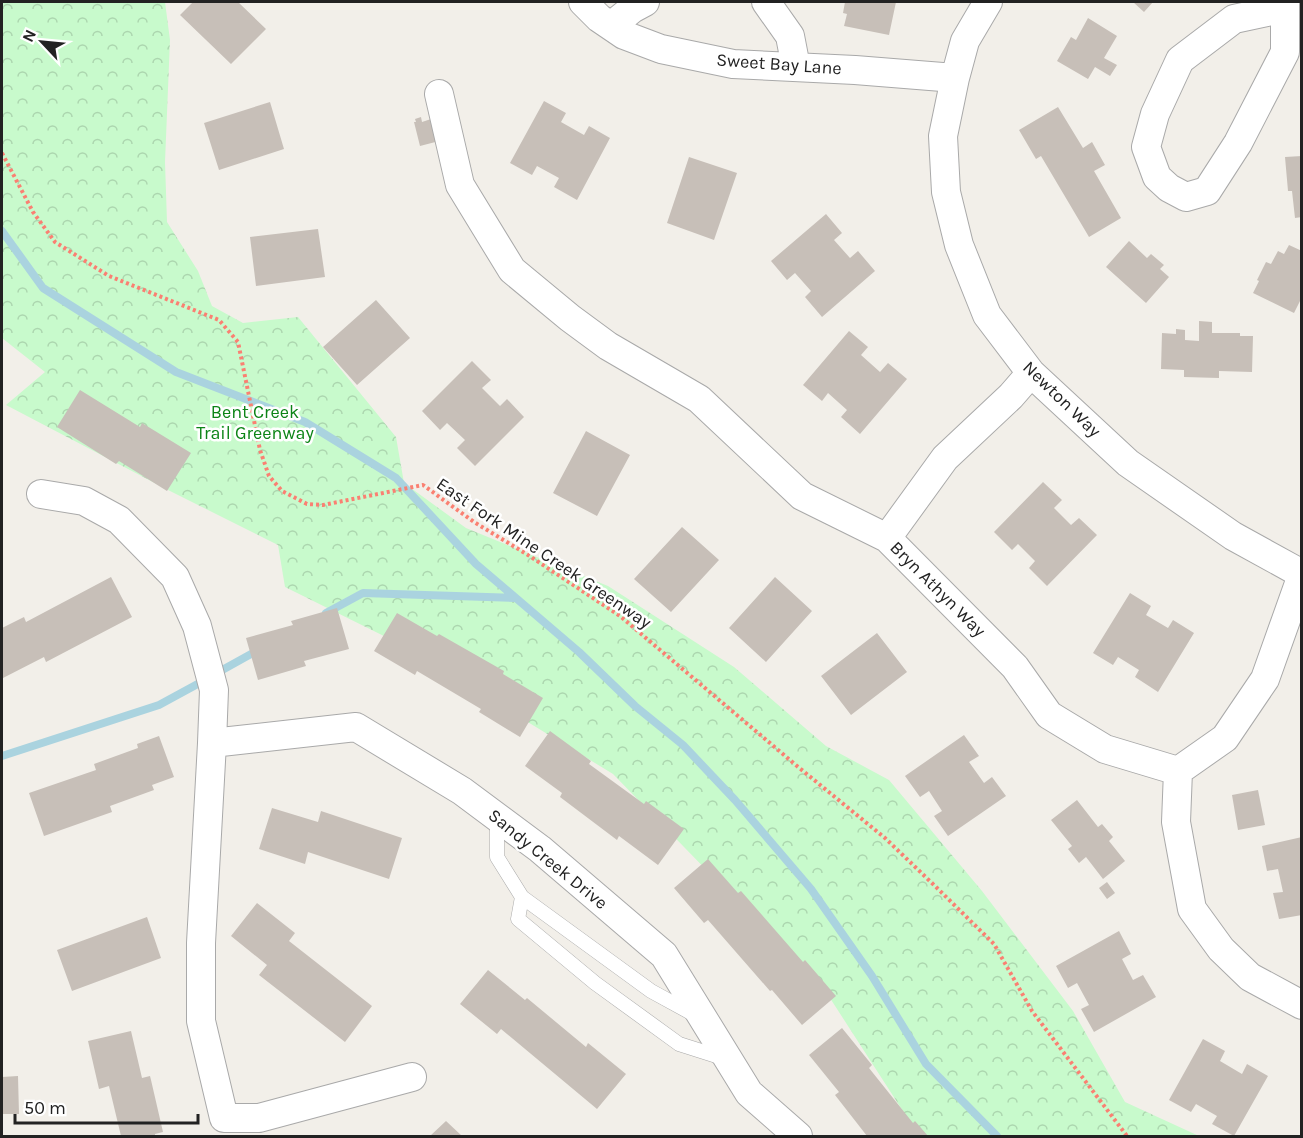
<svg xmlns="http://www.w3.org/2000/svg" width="1303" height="1138" font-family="Karla,sans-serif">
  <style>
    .park { fill: url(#park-crowns) }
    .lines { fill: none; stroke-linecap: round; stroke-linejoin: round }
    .stream { stroke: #aad3df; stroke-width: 8 }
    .building { fill: #c7bfb8 }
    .service-casing { stroke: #a9a9a9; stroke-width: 15 }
    .minor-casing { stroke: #a9a9a9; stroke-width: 30 }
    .path { stroke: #fa8072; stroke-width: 4; stroke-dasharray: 3 3; stroke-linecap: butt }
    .service { stroke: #fff; stroke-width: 14 }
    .minor { stroke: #fff; stroke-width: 28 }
    .labels { text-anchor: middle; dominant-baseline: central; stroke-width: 5; stroke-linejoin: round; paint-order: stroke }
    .street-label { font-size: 18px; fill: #222; stroke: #fff }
    .park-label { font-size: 18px; fill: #0c8416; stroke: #fff }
  </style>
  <defs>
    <pattern id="park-crowns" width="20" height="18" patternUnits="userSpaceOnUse" patternTransform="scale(1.5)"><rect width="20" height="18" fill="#c8facc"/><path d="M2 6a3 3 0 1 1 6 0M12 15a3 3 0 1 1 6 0" fill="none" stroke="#acd6af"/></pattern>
  </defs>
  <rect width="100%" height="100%" fill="#f2efe9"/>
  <path class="park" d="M2,2h163l5,38 -5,122 2,60 31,49 14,35 31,17 55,-6 98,120 8,46 62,45 142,58 126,81 92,79 63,34 93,111 91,120 52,91 74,34h-280l-91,-141 -215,-221 -213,-130 -115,-57 -7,-42 -108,-54 -164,-86 39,-33 -43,-34z"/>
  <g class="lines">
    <path class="stream" d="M2,231l41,57 133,84 129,50 91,56 80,86 103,88 56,54 48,39 52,55 76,89 61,87 54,88 71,72
      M326,613l37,-20 151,5
      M215,674l45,-25
      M2,756l157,-51 46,-25"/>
  </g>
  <path class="building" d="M193,2h45l28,27 -35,35 -51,-49z
    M845,2h51l-7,33 -45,-9 3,-12 -4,-1z
    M1133,2h20l-9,10z
    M1088,18l29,18 -13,22 13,7 -7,11 -15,-9 -7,12 -31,-18 14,-24 5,3z
    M544,101l22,12 -5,9 23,13 5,-9 21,12 -33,62 -23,-13 5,-9 -22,-12 -5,9 -22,-12z
    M270,102l14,47 -65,21 -15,-47z
    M1058,107l25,41 9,-6 13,23 -11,6 27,47 -32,19 -48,-81 -5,3 -17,-29z
    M421,117l1,5 9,-3 12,21 -23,6 -6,-24h2l-1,-3z
    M1302,156v61l-7,1 -3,-27h-4l-3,-34z
    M689,157l48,16 -23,67 -47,-17z
    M826,214l16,19 -8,7 16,18 8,-7 17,20 -53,46 -17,-20 6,-6 -16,-18 -8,7 -16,-19z
    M318,229l7,48 -69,9 -6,-49z
    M1129,241l18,17 4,-4 13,11 -4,4 9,8 -23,26 -40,-36z
    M1289,245l13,6v46l-8,16 -41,-20 6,-12 -2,-1 9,-18 5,2 7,-13 6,3z
    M376,300l34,38 -53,47 -34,-38z
    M1199,321l13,1v11h28v3h13l-1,36 -33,-1v7l-35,-1v-7l-23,-1 1,-36 14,1v-5l9,1v10l14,1z
    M849,331l19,16 -7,8 19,17 8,-9 19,16 -47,55 -19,-17 6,-7 -19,-17 -6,8 -19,-16z
    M472,361l19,19 -9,8 18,18 7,-7 17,18 -49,49 -18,-18 8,-8 -18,-17 -7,7 -18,-19z
    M80,390l60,37 2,-4 49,30 -24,38 -48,-30 -3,3 -59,-37z
    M586,431l44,24 -33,61 -44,-23z
    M1043,482l19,18 -8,8 17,17 8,-7 18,17 -50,51 -18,-18 6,-7 -17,-17 -6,6 -18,-18z
    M682,527l37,33 -48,52 -37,-33z
    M111,577l21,40 -86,45 -2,-5 -41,21 -1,-50 22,-11 2,5z
    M775,577l37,34 -46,51 -37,-34z
    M1130,593l21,13 -5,9 22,13 5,-8 21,13 -36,59 -23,-15 4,-7 -21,-13 -5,8 -20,-12z
    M337,608l12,41 -45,12 2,5 -48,14 -12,-42 47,-13 -2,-4z
    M397,613l40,23 2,-2 65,37 -1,3 40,24 -23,39 -41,-25 2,-3 -64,-38 -2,4 -41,-24z
    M877,633l30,39 -56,43 -30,-39z
    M550,731l41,30 -2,3 55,40 2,-3 38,28 -26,36 -39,-29 -2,4 -57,-43 2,-4 -37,-27z
    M964,735l15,21 -10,6 15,21 8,-6 14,19 -58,40 -14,-20 8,-5 -13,-20 -9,6 -15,-21z
    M159,736l15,41 -22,8 2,5 -44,16 2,6 -68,24 -15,-43 67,-23 -2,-6 44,-16 -1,-4z
    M1258,790l7,35 -27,5 -6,-35z
    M1077,800l21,27 4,-3 11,13 -4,4 16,20 -22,18 -17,-22 -7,6 -11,-14 4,-3 -21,-26z
    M272,808l46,14 3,-11 81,27 -13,41 -81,-27 -3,12 -46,-15z
    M1302,837v78l-23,4 -6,-26 10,-1 -5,-23 -11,2 -5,-25z
    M708,859l30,34 3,-2 62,71 2,-2 31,36 -34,29 -30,-35 -2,1 -62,-71 -4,3 -30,-35z
    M1107,882l8,11 -8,6 -8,-11z
    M257,903l38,30 -6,8 83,65 -27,36 -86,-67 8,-10 -36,-29z
    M147,917l14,41 -89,33 -15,-41z
    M1119,931l12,23 -9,5 11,21 10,-5 13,22 -62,35 -13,-23 8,-4 -12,-22 -9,5 -12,-22z
    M488,970l37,30 2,-2 59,49 2,-4 38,31 -29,35 -96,-80 -4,5 -37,-30z
    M842,1028l30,37 -3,3 44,55 2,-2 13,15h-61l-32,-41 4,-3 -30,-37z
    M131,1031l11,47 8,-2 1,4 12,52 -8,2v2h-34l-12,-50 -10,3 -11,-48z
    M1203,1039l22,12 -5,10 22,13 5,-10 21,12 -34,60 -22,-12 5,-8 -21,-12 -5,8 -22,-12z
    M18,1076l1,38h-17v-37z
    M446,1121l16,15h-32z"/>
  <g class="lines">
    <g class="service-casing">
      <path id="service" d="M497,819v38l25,40 129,94 42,23
        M522,897l-4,22 77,64 84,61 44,14"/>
    </g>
    <g class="minor-casing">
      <path id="minor" d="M583,2l16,16 25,17 37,14 72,15 122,6 100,8
        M766,2l24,34 6,31
        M988,2l-23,39 -10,37 -12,58 3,56 13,53 28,70 44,58 97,90 105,73 69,38
        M1285,2v50l-47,91 -31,48 -21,6 -17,-9 -12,-11 -11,-30 9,-33 25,-54 54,-41 51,-11
        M611,26l21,-17 13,-7
        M439,94l21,91 52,85 58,48 38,28 91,53 103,97 85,42 128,129 34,48 56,34 73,22
        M41,494l43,7 35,19 56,57 22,49 17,64 -2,53 -11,200v78l23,97h35l153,-41
        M887,538l58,-80 66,-62 20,-23
        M212,743l144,-16 106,64 78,58 124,106 85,138 49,43
        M1178,771l-2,51 16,87 29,40 29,28 52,28
        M1178,771l47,-33 40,-59 37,-104"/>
    </g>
    <path class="path" d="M2,153l31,59 22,30 54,34 110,44 19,22 22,108 9,26 13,15 25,13 16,1 100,-20 51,37 54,33 92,61 177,150 88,72 50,48 59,58 38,67 95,125"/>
    <use href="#service" class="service"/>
    <use href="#minor" class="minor"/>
  </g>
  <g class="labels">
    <g class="street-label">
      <text transform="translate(779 64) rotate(4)">Sweet Bay Lane</text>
      <text transform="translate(1062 399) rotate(44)">Newton Way</text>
      <text transform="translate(544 553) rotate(34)">East Fork Mine Creek Greenway</text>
      <text transform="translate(938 589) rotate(45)">Bryn Athyn Way</text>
      <text transform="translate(548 859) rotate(39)">Sandy Creek Drive</text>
    </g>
    <g class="park-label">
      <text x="255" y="412">Bent Creek<tspan x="255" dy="21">Trail Greenway</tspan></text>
    </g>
  </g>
  <rect width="1303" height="1138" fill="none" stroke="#222222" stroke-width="6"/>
  <g transform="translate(42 42) rotate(296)" stroke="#ffffff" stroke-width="4.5" paint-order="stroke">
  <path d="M0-4.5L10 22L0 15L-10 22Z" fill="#222222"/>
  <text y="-9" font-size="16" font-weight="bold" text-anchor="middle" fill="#222222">N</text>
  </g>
  <path d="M15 1114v9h183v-9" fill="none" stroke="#222222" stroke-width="3"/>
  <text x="24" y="1114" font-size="18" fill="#222222" stroke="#ffffff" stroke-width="4.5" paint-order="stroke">50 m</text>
</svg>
